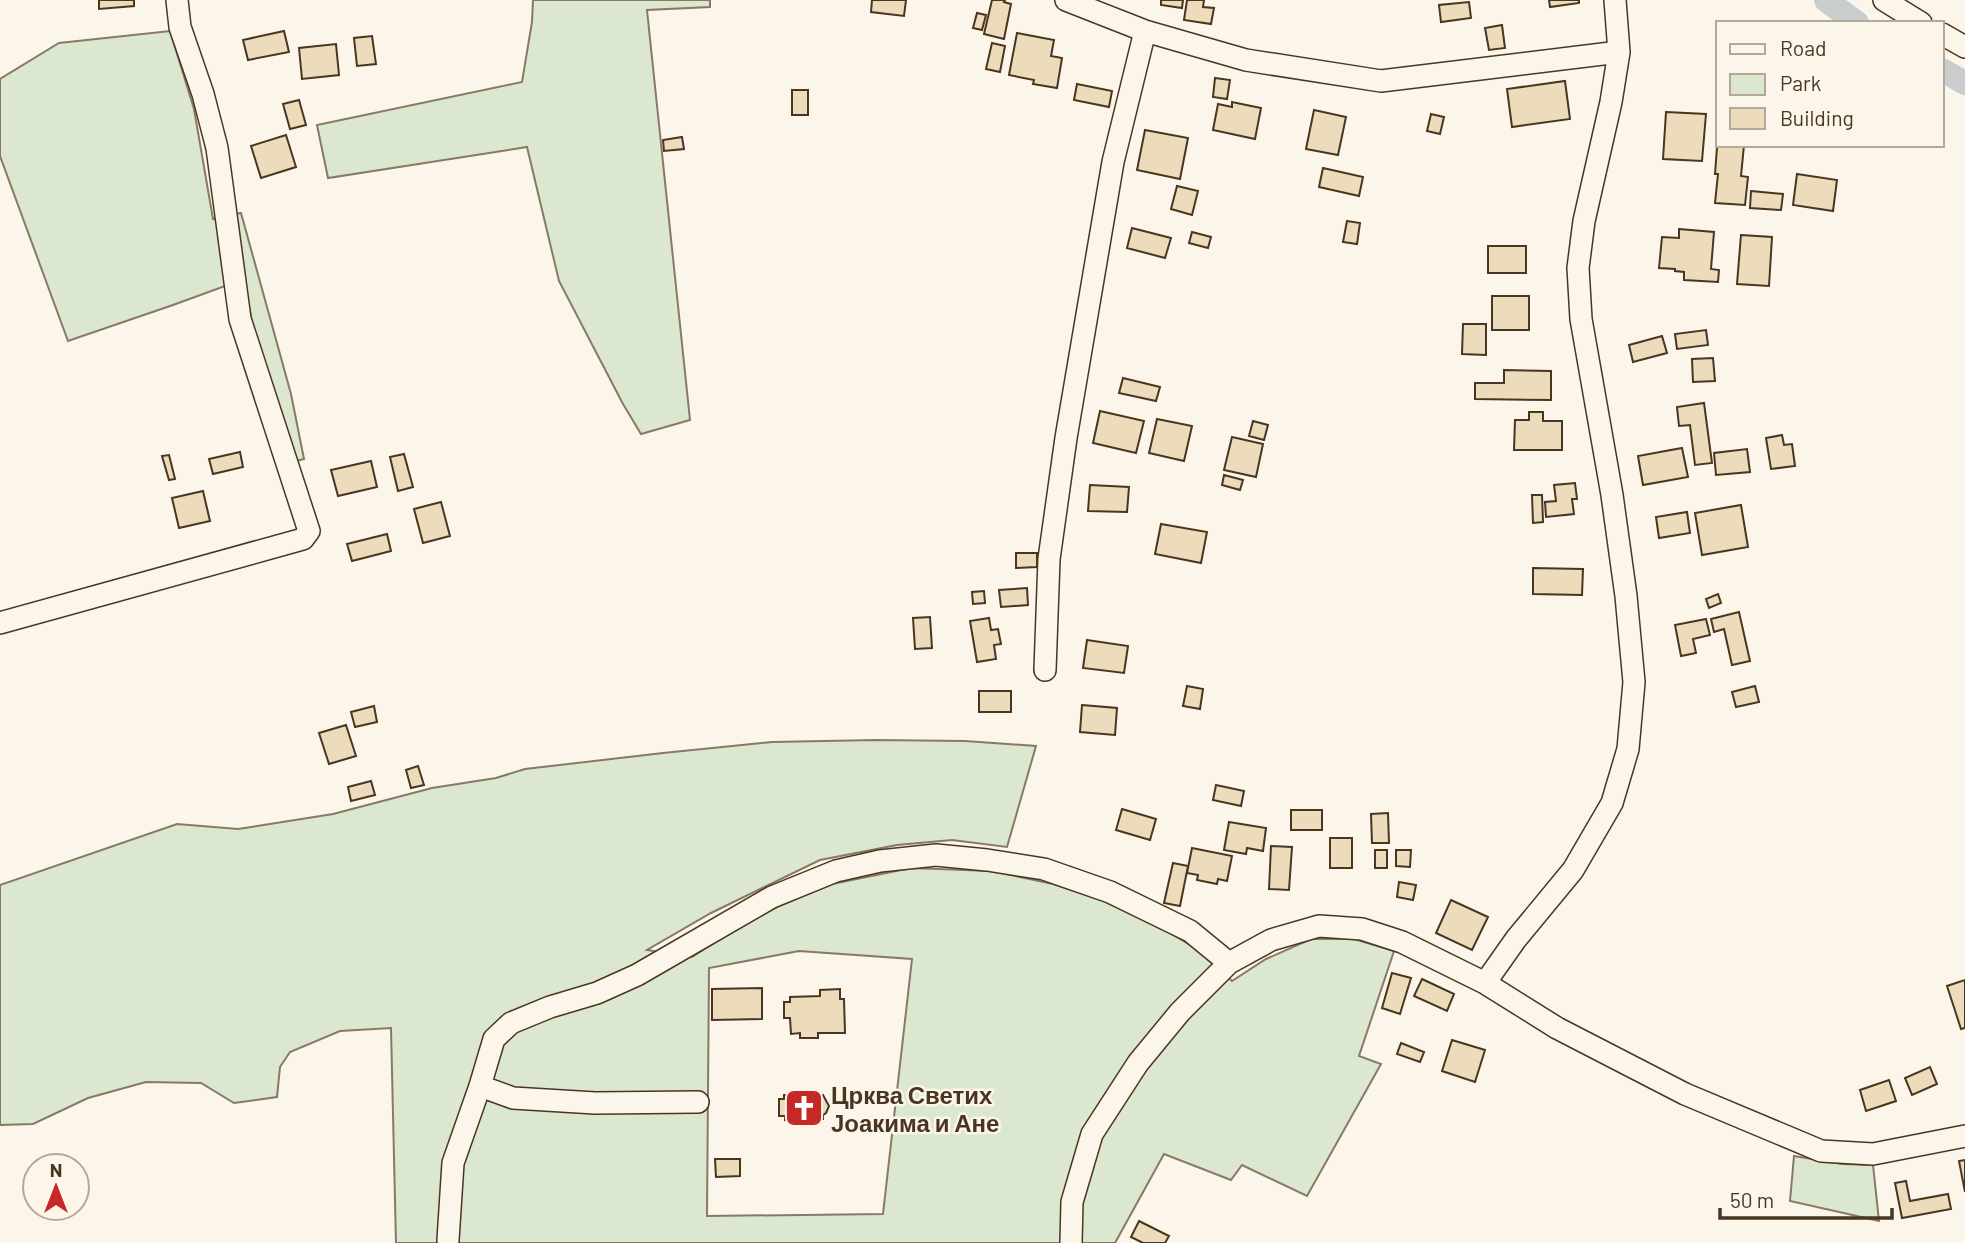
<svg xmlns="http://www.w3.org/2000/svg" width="1965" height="1243" font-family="Barlow,sans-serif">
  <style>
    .green { fill: #dce7d0; stroke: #887966; stroke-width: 2; fill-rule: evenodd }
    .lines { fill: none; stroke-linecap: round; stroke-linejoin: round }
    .canal { stroke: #c9cecd; stroke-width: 24 }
    .building { fill: #ecdcbc; stroke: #4a3520; stroke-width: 2 }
    .street-casing { stroke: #4a3520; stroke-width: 24 }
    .street { stroke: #fbf6e9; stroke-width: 21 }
    .labels { text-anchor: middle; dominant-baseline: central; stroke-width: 5; stroke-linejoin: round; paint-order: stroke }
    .poi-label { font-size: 24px; font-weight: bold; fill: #4a3520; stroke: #fbf6e9; text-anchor: start }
  </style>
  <rect width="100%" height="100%" fill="#fbf6e9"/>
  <path class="green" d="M533,0h177v7l-63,3 43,410 -49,14 -18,-30 -64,-123 -32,-134 -199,31 -11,-53 205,-43 10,-60z
    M170,31l24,78 19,110 28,-6 50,181 13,65 -8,2 -44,-139 -8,-43 -71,26 -105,36 -68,-185v-77l59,-36z
    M876,740l89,1 71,5 -29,101 -55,-7 -55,5 -77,15 -109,53 -64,37 45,7 66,-42 74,-31 79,-16 81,3 61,13 51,17 56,26 45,27 27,27 34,-22 45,-20h43l40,12 -35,105 22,8 -74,132 -65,-31 -11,15 -67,-26 -49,89h-719l-5,-215 -51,3 -50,21 -10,15 -3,30 -43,6 -33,-20 -55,-1 -58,16 -55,26 -33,1v-240l177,-61 61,5 95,-15 99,-26 64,-10 29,-9 138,-16 109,-11zM799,951l113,8 -29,255 -176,2 2,-248z
    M1794,1156l48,8 31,1 6,56 -89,-20z"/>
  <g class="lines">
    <path class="canal" d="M1826,0l31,23
      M1942,70l23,13"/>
  </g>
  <path class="building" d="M99,0h35v6l-35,3z
    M872,0h34l-2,16 -33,-4z
    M992,0h13l-1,2 7,2 -7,35 -20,-5z
    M1161,0h22l-1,8 -21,-3z
    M1187,0h17l-1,7 11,1 -3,16 -27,-4z
    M1549,0h30v3l-29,4z
    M1469,2l2,16 -30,4 -2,-17z
    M977,13l9,2 -4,15 -9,-2z
    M1502,25l3,23 -16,2 -4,-22z
    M284,31l5,21 -41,8 -5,-20z
    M1017,33l37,7 -3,16 11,2 -5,30 -24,-4 1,-4 -25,-5z
    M372,36l4,28 -19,2 -3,-28z
    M992,43l13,3 -5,26 -14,-3z
    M336,44l3,31 -37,4 -3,-31z
    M1215,78l15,2 -3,19 -14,-2z
    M1565,81l5,38 -58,8 -5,-38z
    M1077,84l35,7 -3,16 -35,-7z
    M792,90h16v25h-16z
    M299,100l7,25 -16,4 -7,-25z
    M1232,102l29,6 -6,31 -42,-9 5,-26 14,3z
    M1314,110l32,7 -8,38 -32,-6z
    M1666,112l40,2 -4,47 -39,-2z
    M1431,114l13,3 -4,17 -13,-3z
    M1145,130l43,8 -8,41 -43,-9z
    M1718,134v11h26l-3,31 7,1 -3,28 -30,-2 3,-29h-3z
    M286,135l10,32 -35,11 -10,-32z
    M682,137l2,12 -20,2 -1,-11z
    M1323,168l40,9 -4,19 -40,-9z
    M1797,174l40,6 -4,31 -40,-6z
    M1177,186l21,5 -6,24 -21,-6z
    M1751,191l32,3 -2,16 -31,-2z
    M1347,221l13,2 -3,21 -14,-2z
    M1132,228l39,10 -6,20 -38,-10z
    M1679,229l35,3 -3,37 8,1 -1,12 -34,-2v-8l-9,-1v-2l-16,-1 3,-31 17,1z
    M1192,232l19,5 -3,11 -19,-5z
    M1741,235l31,2 -3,49 -32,-2z
    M1488,246h38v27h-38z
    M1492,296h37v34h-37z
    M1463,324h23v31l-24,-1z
    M1706,330l2,15 -31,4 -2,-15z
    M1662,336l5,17 -34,9 -4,-17z
    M1713,358l2,23 -22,1 -1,-23z
    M1504,370l47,1v29l-76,-1v-16h29z
    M1123,378l37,9 -4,14 -37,-8z
    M1704,403l8,60 -17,2 -5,-40 -11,1 -2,-19z
    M1100,411l44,10 -8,32 -43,-10z
    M1529,412h14v9h19v29h-48l1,-30h14z
    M1157,419l35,7 -8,35 -35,-8z
    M1253,421l15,4 -4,15 -15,-4z
    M1782,435l2,10 8,-1 3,22 -24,3 -5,-31z
    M1232,437l31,7 -7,33 -32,-7z
    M1682,448l6,29 -45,8 -5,-29z
    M1747,449l3,23 -34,3 -2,-22z
    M240,452l3,15 -30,7 -4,-15z
    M404,454l9,33 -15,4 -8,-34z
    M169,455l6,24 -6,1 -7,-24z
    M371,461l6,26 -39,9 -7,-26z
    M1224,475l19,5 -3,10 -18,-5z
    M1575,483l2,16h-5l2,15 -28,3 -1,-15 11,-1 -2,-16z
    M1090,485l39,2 -2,25 -39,-1z
    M203,491l7,30 -31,7 -7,-30z
    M1532,495h10l1,27 -10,1z
    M441,502l9,34 -27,7 -9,-34z
    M1741,505l7,42 -46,8 -7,-42z
    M1687,512l3,21 -31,5 -3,-21z
    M1161,524l46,8 -6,31 -46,-9z
    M387,534l4,17 -39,10 -5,-17z
    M1016,553h21v14l-21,1z
    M1533,568l50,1 -1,26 -49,-1z
    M1027,588l1,17 -27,2 -2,-17z
    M984,591l1,12 -12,1 -1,-12z
    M1718,594l3,9 -12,5 -3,-9z
    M1739,612l11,49 -18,4 -8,-36 -10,3 -3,-13z
    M930,617l2,31 -17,1 -2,-31z
    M989,618l2,12 7,-1 3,15 -7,1 2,14 -19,3 -7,-41z
    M1706,619l4,16 -17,4 3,14 -15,3 -6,-31z
    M1087,640l41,6 -4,27 -41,-5z
    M1187,686l16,3 -3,20 -17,-3z
    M1755,686l4,16 -23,5 -4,-15z
    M979,691h32v21h-32z
    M1082,705l35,3 -2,27 -35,-3z
    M374,706l3,16 -22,5 -4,-15z
    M346,725l10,31 -27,8 -10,-31z
    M418,766l6,19 -13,3 -5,-18z
    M371,781l4,14 -24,6 -3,-14z
    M1216,785l28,6 -3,15 -28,-6z
    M1122,809l34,10 -6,21 -34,-10z
    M1291,810h31v20h-31z
    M1388,813l1,30h-17l-1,-29z
    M1229,822l37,6 -3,23 -16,-3 -1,6 -22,-4z
    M1330,838h22v30h-22z
    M1271,846l21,1 -3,43 -20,-1z
    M1192,848l40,8 -5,25 -9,-2 -1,5 -20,-4 1,-5 -11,-2z
    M1375,850h12v18h-12z
    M1396,850h15l-1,17 -14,-1z
    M1173,863l15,3 -8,40 -16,-3z
    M1399,882l17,3 -3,15 -16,-3z
    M1451,900l37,17 -16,33 -36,-17z
    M1392,973l19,5 -11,36 -18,-6z
    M1422,979l32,15 -7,17 -33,-15z
    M1965,980v48l-4,1 -14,-43z
    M762,988v31l-50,1v-31z
    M840,989v10h4l1,34h-27v5h-18v-5l-9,1 -1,-16h-6v-16h6v-5l30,-1v-6z
    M1452,1040l33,10 -10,32 -33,-11z
    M1401,1043l23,9 -4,10 -23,-8z
    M1930,1067l7,17 -25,11 -7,-17z
    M1889,1080l7,21 -30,10 -6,-21z
    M801,1091v4h22l6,11 -3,7 -3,2v4h-22v3l-10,1v-4l-6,1v-4h-6v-17h5v-4h7v-3z
    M715,1159h25v17l-24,1z
    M1965,1160v32l-6,-31z
    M1906,1181l4,20 38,-7 3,15 -49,9 -7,-35z
    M1139,1221l30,15 -4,7h-22l-12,-6z"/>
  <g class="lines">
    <g class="street-casing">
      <path id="street" d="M1066,0l79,31 101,29 135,21 238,-29
        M1884,0l37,23
        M1942,34l23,13
        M0,623l303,-84 6,-8 -69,-212 -23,-171 -14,-54 -23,-67 -3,-27
        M1045,670l4,-111 17,-121 47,-276 32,-131
        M1485,983l31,-44 57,-69 39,-67 16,-54 6,-67 -8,-86 -14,-101 -31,-176 -3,-51 6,-47 27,-119 8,-50 -4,-52
        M698,1102l-103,1 -82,-5 -33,-12 14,-47 17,-16 39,-16 47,-14 40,-18 135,-78 64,-26 44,-10 56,-6 51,5 57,9 66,23 80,39 39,32
        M448,1240l5,-77 27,-77
        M1071,1243l1,-41 20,-68 46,-71 42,-51 49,-49 42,-23 48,-14 43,3 40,13 83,41 72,45 128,66 136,57 52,3 92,-18"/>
    </g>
    <use href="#street" class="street"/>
  </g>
  <defs>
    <g id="church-square" transform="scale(2.0125)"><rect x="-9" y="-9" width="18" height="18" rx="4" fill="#c62828" stroke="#fbf6e9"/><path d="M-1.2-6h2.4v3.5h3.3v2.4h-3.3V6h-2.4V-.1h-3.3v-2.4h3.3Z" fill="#fff"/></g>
  </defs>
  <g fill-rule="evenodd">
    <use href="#church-square" x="804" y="1108"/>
  </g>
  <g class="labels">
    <g class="poi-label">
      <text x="831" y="1094">Црква Светих<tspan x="831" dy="28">Јоакима и Ане</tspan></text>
    </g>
  </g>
  <rect x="1716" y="21" width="228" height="126" fill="#fbf6e9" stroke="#b4a999" stroke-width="2"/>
  <rect x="1730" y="44" width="35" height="10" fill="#fbf6e9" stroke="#b4a999" stroke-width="2"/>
  <text x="1780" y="56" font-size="21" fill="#4a3520">Road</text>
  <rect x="1730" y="74" width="35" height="21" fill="#dce7d0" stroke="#b4a999" stroke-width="2"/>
  <text x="1780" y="91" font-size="21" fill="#4a3520">Park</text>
  <rect x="1730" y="108" width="35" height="21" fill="#ecdcbc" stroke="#b4a999" stroke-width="2"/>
  <text x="1780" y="126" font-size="21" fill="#4a3520">Building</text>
  <g transform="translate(56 1187)"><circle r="33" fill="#fbf6e9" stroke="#b4a999" stroke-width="2"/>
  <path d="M0-5L12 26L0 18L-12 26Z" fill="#c62828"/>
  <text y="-10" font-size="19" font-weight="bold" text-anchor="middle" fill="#4a3520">N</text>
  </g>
  <path d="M1720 1208v10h172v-10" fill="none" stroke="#4a3520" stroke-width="3.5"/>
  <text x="1730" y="1208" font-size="21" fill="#4a3520" stroke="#fbf6e9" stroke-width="5" paint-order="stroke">50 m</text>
</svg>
